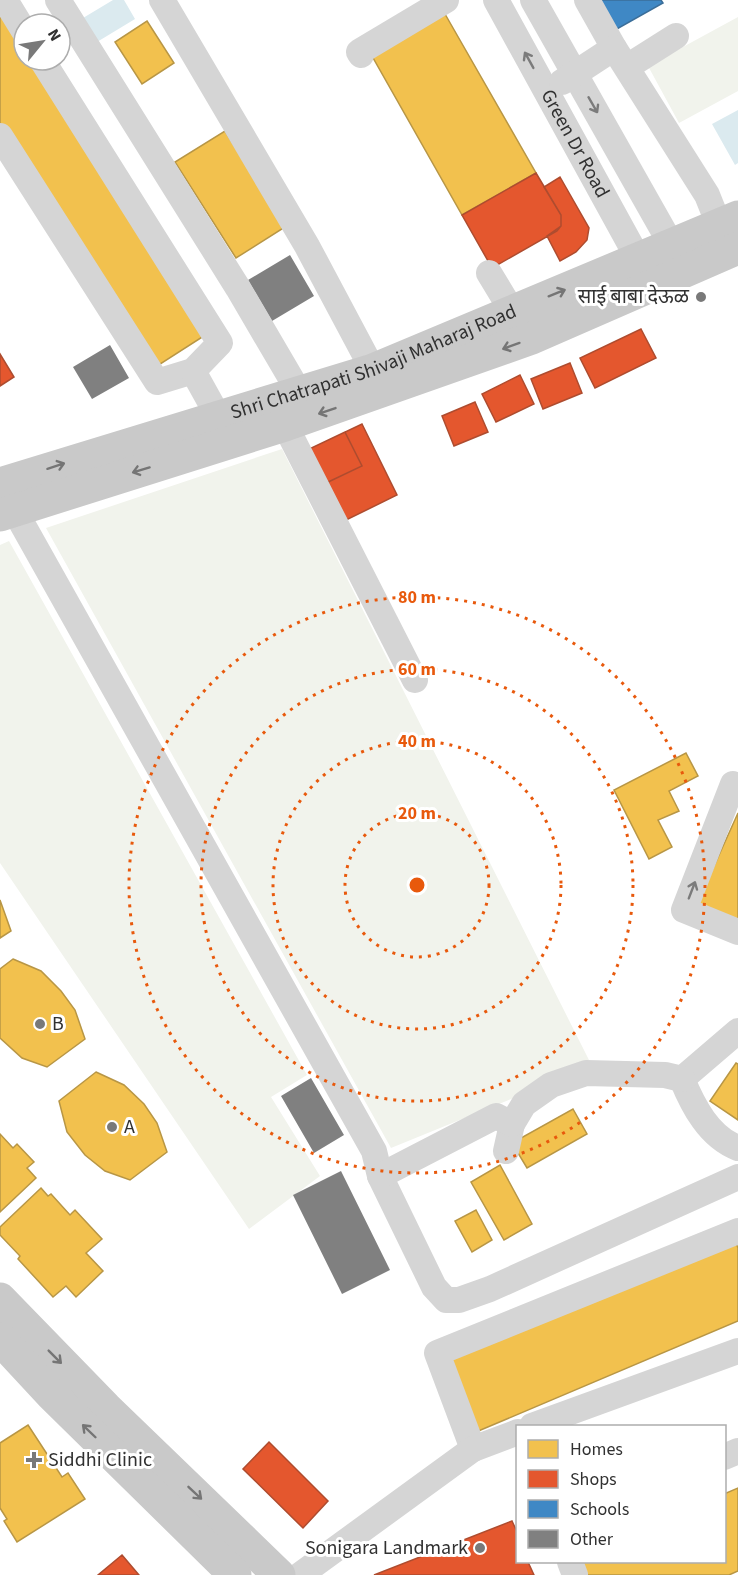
<svg xmlns="http://www.w3.org/2000/svg" width="738" height="1575" font-family="'Source Sans 3','Noto Sans Devanagari',sans-serif">
  <style>
    .green { fill: #f1f3ec }
    .water { fill: #dbeaef }
    .homes { fill: #f2c14e; stroke: #b89645; stroke-width: 1.5 }
    .shops { fill: #e4572e; stroke: #ae4c2f; stroke-width: 1.5 }
    .schools { fill: #3f88c5; stroke: #3b6e99; stroke-width: 1.5 }
    .building { fill: #808080 }
    .lines { fill: none; stroke-linecap: round; stroke-linejoin: round }
    .minor { stroke: #d5d5d5; stroke-width: 26 }
    .major { stroke: #c9c9c9; stroke-width: 33 }
    .oneway { stroke: #7b7b7b }
    .oneway2 { stroke: #757575 }
    .ring { fill: none; stroke: #e8590c; stroke-width: 3; stroke-dasharray: 3 6 }
    .poi-dot { fill: #797979; stroke: #fff; stroke-width: 2 }
    .labels { text-anchor: middle; dominant-baseline: central; stroke-width: 6; stroke-linejoin: round; paint-order: stroke }
    .street-label { font-size: 20px; fill: #313131; stroke: #fff }
    .poi-label { font-size: 20px; fill: #313131; stroke: #fff; text-anchor: start }
    .centre { fill: #e8590c; stroke: #fff; stroke-width: 3 }
    .ring-label { font-size: 18px; text-anchor: middle; font-weight: bold; fill: #e8590c; stroke: #fff; stroke-width: 6; stroke-linejoin: round; paint-order: stroke }
  </style>
  <rect width="100%" height="100%" fill="#fff"/>
  <path class="green" d="M738,17v74l-59,32 -31,-57z
    M282,449l310,617 -201,82 -345,-620z
    M9,541l298,534 -36,22 49,79 -71,53 -249,-366v-318z"/>
  <path class="water" d="M113,0h11l11,19 -38,23 -14,-24z
    M738,110v53l-3,2 -23,-41z"/>
  <path class="homes" d="M0,9l24,38v13h8l175,274 -53,34 -154,-243z
    M445,14l91,159 -74,42 -90,-159z
    M147,21l27,42 -32,21 -27,-42z
    M225,131l60,96 -49,31 -61,-96z
    M686,753l12,23 -29,15 10,20 -21,9 14,27 -23,12 -35,-69z
    M738,813v109l-42,-16z
    M0,900l11,31 -11,7z
    M13,959l28,12 20,20 14,19 10,29 -38,28 -25,-9 -22,-20v-69z
    M736,1063l2,1v56l-28,-19z
    M96,1072l28,13 20,19 13,19 10,29 -37,28 -25,-9 -20,-16 -18,-23 -8,-31z
    M573,1109l14,25 -60,34 -15,-25z
    M0,1134l13,14 4,-4 17,18 -7,6 9,10 -36,34z
    M500,1165l32,59 -28,16 -33,-58z
    M41,1188l7,8 3,-2 19,21 5,-5 27,29 -16,14 17,18 -27,26 -10,-11 -13,11 -35,-38 2,-3 -20,-21v-8z
    M476,1210l16,30 -20,12 -17,-31z
    M734,1238l4,10v73l-262,111 -31,-72z
    M28,1425l34,52 6,-4 17,26 -68,43 -13,-21 3,-2 -7,-11v-65z
    M738,1488v83l-9,4h-148l-5,-13h148v-68z"/>
  <path class="shops" d="M536,173l25,42v11l-4,5 -65,37 -30,-53z
    M560,177l29,51 -2,12 -11,12 -16,9 -13,-25 14,-10v-11l-17,-28z
    M641,329l15,29 -61,30 -15,-30z
    M0,354l14,23 -14,9z
    M570,363l12,30 -39,16 -12,-30z
    M520,375l14,29 -38,18 -14,-28z
    M475,402l13,30 -34,14 -12,-30z
    M362,424l35,71 -55,27 -18,-38 38,-18 -17,-34z
    M345,432l17,34 -38,18 -17,-34z
    M269,1442l59,59 -25,27 -60,-59z
    M512,1521l6,13v28h10l6,13h-160z
    M122,1555l17,20h-41z"/>
  <path class="schools" d="M590,0h71l2,3 -55,31z"/>
  <path class="building" d="M290,255l24,41 -42,25 -24,-41z
    M110,345l19,33 -37,21 -19,-32z
    M311,1078l33,57 -30,18 -33,-57z
    M341,1171l49,99 -48,24 -49,-99z"/>
  <g class="lines">
    <g class="minor">
      <path d="M5,0l19,31"/>
      <path d="M58,0l180,288 61,104"/>
      <path d="M162,0l145,246 66,124"/>
      <path id="s1" d="M496,0l150,273"/>
      <path d="M533,0l147,260"/>
      <path d="M587,0l27,48"/>
      <path d="M361,55l-2,-3 87,-52"/>
      <path d="M627,67l49,-31"/>
      <path d="M562,82l52,-34 93,147 12,30"/>
      <path d="M0,136l157,246 36,-11 27,-28 -178,-283"/>
      <path d="M489,273l23,38"/>
      <path d="M193,371l25,45"/>
      <path d="M285,425l130,255"/>
      <path d="M6,495l368,656 6,25 54,111 12,13h13l31,-11 248,-112"/>
      <path d="M738,786l-5,-2 -49,126 54,22"/>
      <path d="M682,1079c11,27 27,58 56,69"/>
      <path d="M682,1079l56,-48"/>
      <path d="M506,1151l6,-27"/>
      <path d="M380,1176l116,-60 16,8 12,-20 27,-19 35,-12 79,2 17,4"/>
      <path d="M532,1426l206,-75"/>
      <path d="M473,1449l-36,-96 301,-122"/>
      <path d="M724,1457l14,-6"/>
      <path d="M570,1562l5,13"/>
      <path d="M300,1575l173,-126 45,-17"/>
    </g>
    <g class="major">
      <path id="s2" d="M0,484l373,-114 365,-153"/>
      <path d="M0,515l285,-90 247,-87 206,-90"/>
      <path d="M0,1299l106,109 173,167"/>
      <path d="M0,1339l52,56 183,180"/>
    </g>
  </g>
  <defs><path id="oneway-shaft" d="M-6 0H5M1.5-3L5.5 0L1.5 3" fill="none" stroke-width="1.6" stroke-linecap="round" stroke-linejoin="round" transform="scale(1.5)"/></defs>
  <g class="oneway">
    <use href="#oneway-shaft" transform="translate(529 60) rotate(-119)"/>
    <use href="#oneway-shaft" transform="translate(593 105) rotate(60)"/>
    <use href="#oneway-shaft" transform="translate(692 890) rotate(-69)"/>
  </g>
  <g class="oneway2">
    <use href="#oneway-shaft" transform="translate(557 293) rotate(-22)"/>
    <use href="#oneway-shaft" transform="translate(511 346) rotate(160)"/>
    <use href="#oneway-shaft" transform="translate(327 411) rotate(161)"/>
    <use href="#oneway-shaft" transform="translate(56 466) rotate(-18)"/>
    <use href="#oneway-shaft" transform="translate(141 470) rotate(163)"/>
    <use href="#oneway-shaft" transform="translate(55 1357) rotate(45)"/>
    <use href="#oneway-shaft" transform="translate(89 1431) rotate(-136)"/>
    <use href="#oneway-shaft" transform="translate(195 1493) rotate(43)"/>
  </g>
  <g class="ring">
    <circle cx="417" cy="885" r="72"/>
    <circle cx="417" cy="885" r="144"/>
    <circle cx="417" cy="885" r="216"/>
    <circle cx="417" cy="885" r="288"/>
  </g>
  <g class="poi-dot">
    <circle cx="701" cy="297" r="6"/>
    <circle cx="40" cy="1024" r="6"/>
    <circle cx="112" cy="1127" r="6"/>
    <path d="M31 1451h6v6h6v6h-6v6h-6v-6h-6v-6h6z"/>
    <circle cx="480" cy="1548" r="6"/>
  </g>
  <g class="labels">
    <g class="street-label">
      <text stroke="none"><textPath href="#s1" startOffset="164">Green Dr Road</textPath></text>
      <text stroke="none"><textPath href="#s2" startOffset="393">Shri Chatrapati Shivaji Maharaj Road</textPath></text>
    </g>
    <g class="poi-label">
      <text x="689" y="297" text-anchor="end">साई बाबा देऊळ</text>
      <text x="52" y="1024">B</text>
      <text x="124" y="1127">A</text>
      <text x="48" y="1460">Siddhi Clinic</text>
      <text x="468" y="1548" text-anchor="end">Sonigara Landmark</text>
    </g>
  </g>
  <circle cx="417" cy="885" r="9" class="centre"/>
  <g class="ring-label">
    <text x="417" y="603">80 m</text>
    <text x="417" y="675">60 m</text>
    <text x="417" y="747">40 m</text>
    <text x="417" y="819">20 m</text>
  </g>
  <rect x="516" y="1425" width="210" height="138" fill="#ffffff" stroke="#adadad" stroke-width="1.5"/>
  <rect x="528" y="1440" width="30" height="18" fill="#f2c14e" stroke="#adadad" stroke-width="1.5"/>
  <text x="570" y="1455" font-size="18" fill="#313131">Homes</text>
  <rect x="528" y="1470" width="30" height="18" fill="#e4572e" stroke="#adadad" stroke-width="1.5"/>
  <text x="570" y="1485" font-size="18" fill="#313131">Shops</text>
  <rect x="528" y="1500" width="30" height="18" fill="#3f88c5" stroke="#adadad" stroke-width="1.5"/>
  <text x="570" y="1515" font-size="18" fill="#313131">Schools</text>
  <rect x="528" y="1530" width="30" height="18" fill="#808080" stroke="#adadad" stroke-width="1.5"/>
  <text x="570" y="1545" font-size="18" fill="#313131">Other</text>
  <g transform="translate(42 42) rotate(60)"><circle r="28" fill="#ffffff" stroke="#adadad" stroke-width="1.5"/>
  <path d="M0-4.5L10 22L0 15L-10 22Z" fill="#797979"/>
  <text y="-9" font-size="16" font-weight="bold" text-anchor="middle" fill="#313131">N</text>
  </g>
</svg>
